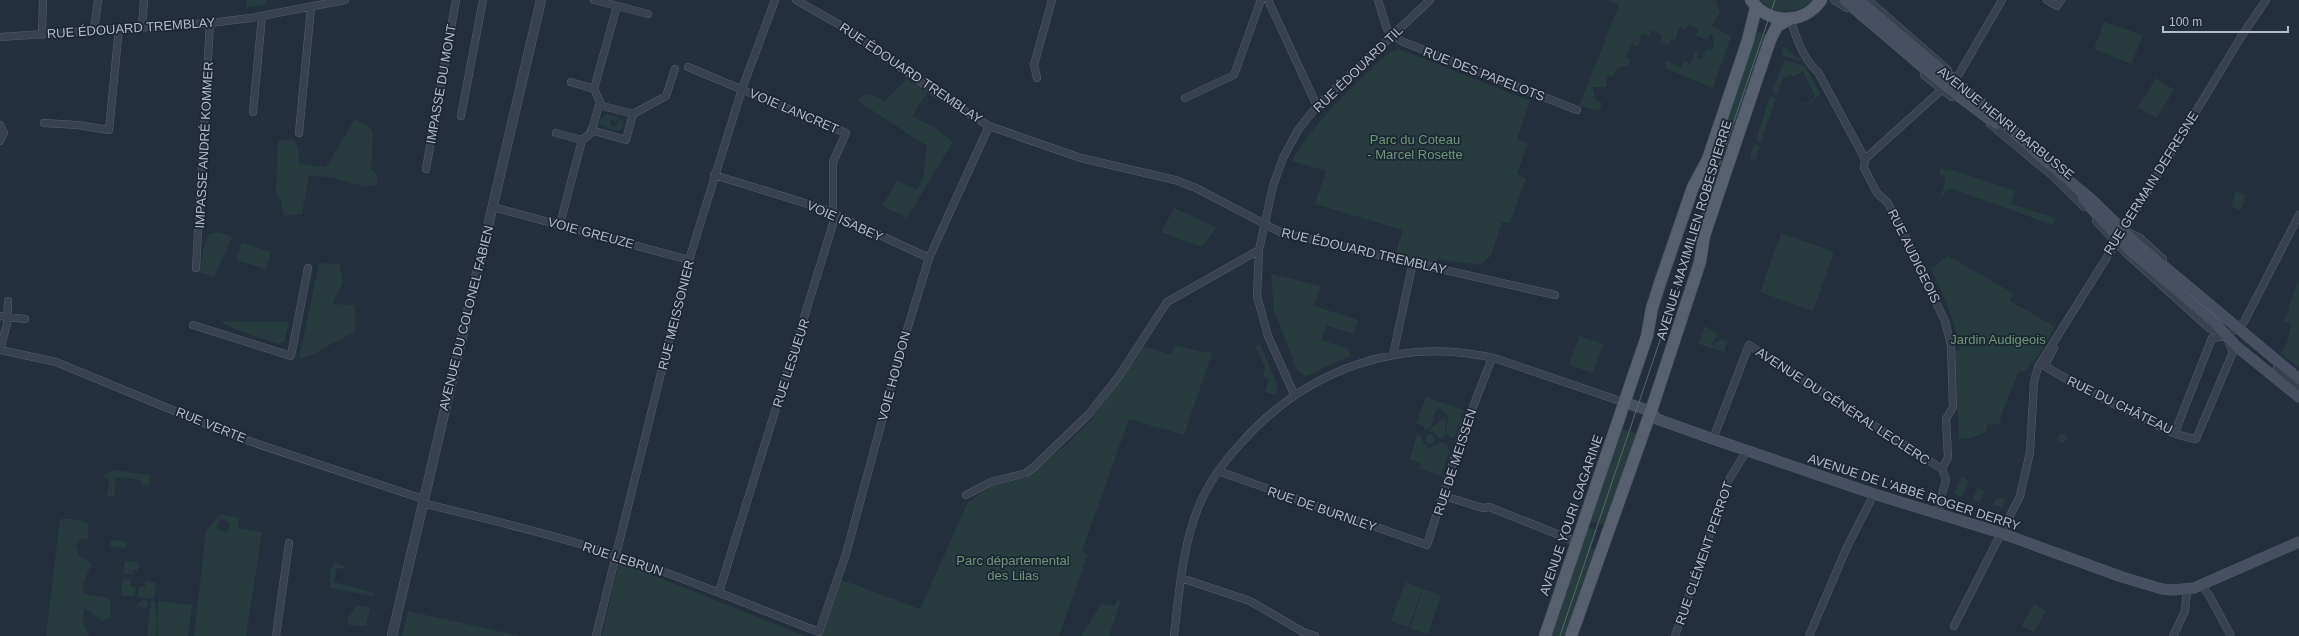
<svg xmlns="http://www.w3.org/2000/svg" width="2299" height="636" font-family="Helvetica,sans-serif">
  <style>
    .green { fill: #263c3f; fill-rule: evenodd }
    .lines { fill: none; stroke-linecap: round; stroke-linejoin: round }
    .minor-casing { stroke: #565f6c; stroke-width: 8 }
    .tertiary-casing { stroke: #565f6c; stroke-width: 10 }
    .secondary-casing { stroke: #565f6c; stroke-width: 11 }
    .primary-casing { stroke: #414a57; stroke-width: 13 }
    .minor { stroke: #38414e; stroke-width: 7 }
    .tertiary { stroke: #38414e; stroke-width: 9 }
    .secondary { stroke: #465061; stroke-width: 10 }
    .primary { stroke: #56606e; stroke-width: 12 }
    .tram { stroke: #5a6575; stroke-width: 1 }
    .labels { text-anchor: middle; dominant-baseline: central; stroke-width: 3.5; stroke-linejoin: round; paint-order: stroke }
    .street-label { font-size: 13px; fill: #b4bcc9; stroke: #1d2633 }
    .park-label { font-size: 13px; fill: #6b9a76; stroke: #1d2633 }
  </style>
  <rect width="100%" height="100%" fill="#242f3e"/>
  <path class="green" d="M246,0h20l-1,5 -19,2z
    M1609,0h107l4,13 -9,13 20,10 -18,52 -48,-20 1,-8 15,8 3,-7 6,3 5,-13 3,1 -1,5 3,3 6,-10 8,-1 -1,-14 -3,-1 -3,6 -11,-5 3,-6 -10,-5 -3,6 -7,-3 -4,14 -4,-2 -3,6 -8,-3 3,-7 -11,-5 -3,6 -7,-3 -4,14 -6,-3 -6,13 5,3 -3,6 -11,2 -3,7 -7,2 -1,10h-14l4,13 6,3 -3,8 -20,-5 40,-101z
    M1761,0h51c-14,14 -37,16 -51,0z
    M2104,22l39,13 -12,29 -37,-15z
    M1754,31l15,4 -54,156 -18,-6z
    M1784,46l19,16 -22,-7z
    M1399,49l131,52 -13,38 11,5 -11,30 9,5 -16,44 -8,-1 -11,34 -12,9 -39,-6 -8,5 -37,-9 8,-25 -88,-26 11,-33 -34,-10c25,-43 61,-75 97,-109z
    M1785,60l20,6 15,27c-4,7 -10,12 -19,12l1,-3 4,2 8,-5 1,-4 -12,-24 -10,6 -2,-3 -8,4 -5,16 -6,-3z
    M2156,78l18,12 -18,28 -18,-11z
    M907,79l20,14 -15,23 23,12 18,14 -46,76 -25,-12 15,-25 20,9 6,-13 4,-31 -69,-45c9,-11 16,-6 27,0z
    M1770,96l6,2 -15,44 -5,-2z
    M607,114l12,3 -3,5 -4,-3 -3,3 4,4 -2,4 -11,-7v-4z
    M621,118l3,4 -1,5 -4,3h-7z
    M355,119l16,9 2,7 -2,34 6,6v10l-11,2 -33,-9 -24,-3 -7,39 -18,2 -3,-16 -5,-6 2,-53 16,-2 4,10 1,15 27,3z
    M1754,143l6,3 -4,14 -6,-2z
    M1940,168l9,3 1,-2 65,22 -4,13 44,14 -2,7 -103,-37 -11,11 5,-11 1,-13h-5z
    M2236,191l8,3 1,5 -4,11 -10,-3z
    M1174,208l43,20 -16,19 -40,-15z
    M219,232l13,5 -18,40 -15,-5 8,-37z
    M1781,233l53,19 -21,59 -53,-19z
    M242,243l29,9 -5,17 -30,-9z
    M1948,256l65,37 -3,8 45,26 -17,29 -13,15 -7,2 -16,39 -2,12 -13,1 -1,7 -15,6h-12l-4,-87 5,-1c-5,-30 -16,-54 -29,-81z
    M319,263l20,1 4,19 -7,12 -3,9 22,1v26l-45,25 -11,2z
    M1271,274l50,12 -7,20 44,14 -5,14 -27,-9 -5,15 27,9 2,7 -44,20 -9,-6 -23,-60z
    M2299,279v89l-18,-15 5,-7 5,-22 -7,-3 6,-11 -2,-2z
    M220,321l69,1 -5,20 -6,2 -44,-15z
    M1705,326l13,8 -7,12 10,-7 6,3 -3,10 -25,-8z
    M1579,336l24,8 -10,29 -24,-8z
    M1260,344l18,43 -3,8 -10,-3 4,-13 -6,-3 2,-9 -10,-21z
    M1175,345l30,8 2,-2 5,2 -28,82 -55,-16 -47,132 6,3 -29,82h-239l18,-53 4,-3 78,29 48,-107 24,-16 34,-8 40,-33 26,-26 52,-73 27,9z
    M1426,397l38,13 -10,28 -5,-1 -3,-4 2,-17 -6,-7h-5c-7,8 0,19 -13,21v-4l-8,-3z
    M1443,419l3,1 -1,17 -6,2 -6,-7 -6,-1z
    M1620,428l17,6 -32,92 -16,-5z
    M2057.5 438a4.5 4.5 0 1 1 9 0a4.5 4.5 0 1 1-9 0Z
    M1417,434l4,2 3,8 6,4 12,-6 6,3 1,8 -8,23 -22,-8 2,-5 -11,-4z
    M1425.5 439a4.5 4.5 0 1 1 9 0a4.5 4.5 0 1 1-9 0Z
    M115,470l35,5 -2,10 -7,-1v-4l-25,-3 -2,20 -13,-2h6l2,-15 -6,-2 2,-4z
    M1962,477l7,5 -8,15 -7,-3z
    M1978,488l7,3 -5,11 -8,-3z
    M1997,497l8,3 -3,8 -9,-3z
    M221,514l18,4 -1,10 24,4 -16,104h-52l12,-105zM220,518l11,5 -5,10 -10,-5z
    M60,519h13l15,4v15l-8,1 -4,6 3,10 12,9c-2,11 -12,19 -6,30l23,4 3,6 -1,13 -7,4 -19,-13 -1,15 6,13h-43z
    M1586,527l12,3 -7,18 7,2 -31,86h-17z
    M111,540l16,2 -1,6 -16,-2z
    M125,561l14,2 -1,8 -4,-1 -1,5 -10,-2z
    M619,562l6,2 180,72h-203z
    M335,563l9,3 -1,3 -6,-1 -3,14 40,11v3l-44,-8v-18z
    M123,579l8,1 -1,6 6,1 -2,10 -13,-2z
    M145,581l11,2 -2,16 -17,-2 2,-10h6z
    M1405,582l17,7 -13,38 -18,-6z
    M1423,589l18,6 -13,39 -18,-6z
    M143,600l5,1 -1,7 -9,-1 -2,6 1,-9z
    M1117,600l4,1 -12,35h-28l21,-33 2,3 11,-1z
    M151,601l4,1 2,19 -1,15h-9z
    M158,601l34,4 -4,31h-30z
    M2034,604l12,7 -12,21 -13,-6z
    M357,605l13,2 -4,19 -17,-1 -2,-6z
    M408,611l112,25h-118z"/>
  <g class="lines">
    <g class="minor-casing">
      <path id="minor" d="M594,0l54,14
        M796,0l51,29 89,64 53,33 92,32 94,22 21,8 86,45 273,62
        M1268,0l49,106
        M1378,0l9,29 14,12 176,69
        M1834,0l13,8
        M1868,0l80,70
        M2047,0l10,6 4,-6
        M1790,19c7,19 12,39 28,53l47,87 -1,9 13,25 11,10 24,47 4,12 29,59 6,24 2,62 -7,12 2,38 -6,12
        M142,26l2,-26
        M94,30l4,-30
        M42,35l1,-35
        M0,37l210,-14 41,-5 94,-18
        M688,67l158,66 -13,29v62l-114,368
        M1924,75l28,22
        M1037,78l-3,-13 18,-65
        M571,82l23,7
        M1185,98l49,-23 27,-75
        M253,112l9,-96
        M633,114l33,-18 9,-27
        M461,116l22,-116
        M44,123l33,2 32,5 10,-102
        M1990,124l64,53 30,30
        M0,125l4,8 -4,8
        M591,130l35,10 7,-26 -34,-9
        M299,133l12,-126
        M556,133l26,7
        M1865,159l94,-85 43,-74
        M426,169l30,-169
        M714,175l107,33 108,50
        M493,207l196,53
        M2096,221l30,32 83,75 16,7
        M560,224l22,-84 9,-7 9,-31 -6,-13 23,-83
        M2127,232l13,6 23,21
        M196,268l14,-245
        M0,316l25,3
        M193,325l98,31 17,-88
        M2054,348l-7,13 -1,6c30,18 59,33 90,48 19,9 39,21 60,24l37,-87 -5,-12
        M0,350l56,12 184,76 183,61
        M0,350l7,-26 1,-23
        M1393,355l20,-93
        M2277,368l22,20
        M1294,394l-26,-58 -11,-40 2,-46 14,-64 10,-28 15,-28 19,-24 113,-106
        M2175,432l37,-94 15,-2 17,-14 55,-107
        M1713,439l36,-94 193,124
        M1218,471l209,74 40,-127 4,-6 21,-54
        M966,495l25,-13 35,-9 8,-6 55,-53 30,-38 48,-74 92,-52
        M1444,496l39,12 6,-1 88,35
        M422,503c65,16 130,31 193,52 69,22 136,51 204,77l27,-78 57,-211 26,-85 60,-132
        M1937,513l9,-33 -4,-11
        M1181,578l69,23 53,31 12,4
        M2201,585l8,10 22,41
        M1954,626l66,-130 10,-44 4,-70 4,-15 86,-137 117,-193 25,-37
        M276,636l13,-93
        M596,636l93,-376 53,-171 33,-89
        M1174,636c5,-43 8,-87 24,-128 10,-25 26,-47 45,-67 65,-72 158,-106 254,-82l126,43
        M1675,636l52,-153 20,-33
        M1809,636l38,-89 27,-53
        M2173,636l12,-25 2,-21"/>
    </g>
    <g class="tertiary-casing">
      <path id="tertiary" d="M392,636l149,-636"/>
    </g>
    <g class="secondary-casing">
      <path id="secondary" d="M1844,0l101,86 51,38
        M1859,0l154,130 26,26 53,44 43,42 164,137
        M2083,199l46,51 85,72 22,24 63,51
        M1623,402l28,9 6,8 56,20 161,55 127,39 121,44 40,12 11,1 21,-2 105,-46"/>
    </g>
    <g class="primary-casing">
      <path id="primary" d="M1751,0c17,25 53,25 70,0
        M1545,636l102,-300 5,-28 9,-28 32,-93 15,-28 40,-119 8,-33
        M1571,636l80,-225 49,-149 4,-26 66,-196 7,-14 13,-7"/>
    </g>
    <use href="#minor" class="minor"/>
    <use href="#tertiary" class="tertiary"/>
    <use href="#secondary" class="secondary"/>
    <use href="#primary" class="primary"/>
    <path class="tram" d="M1560,636l215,-636"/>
  </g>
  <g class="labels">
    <g class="street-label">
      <text transform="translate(131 28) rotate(-4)">RUE ÉDOUARD TREMBLAY</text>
      <text transform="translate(1358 69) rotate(-44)">RUE ÉDOUARD TIL</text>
      <text transform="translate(911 73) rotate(34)">RUE ÉDOUARD TREMBLAY</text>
      <text transform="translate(1484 74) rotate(21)">RUE DES PAPELOTS</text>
      <text transform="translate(441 84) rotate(-80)">IMPASSE DU MONT</text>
      <text transform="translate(794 111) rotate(23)">VOIE LANCRET</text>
      <text transform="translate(2006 123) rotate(39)">AVENUE HENRI BARBUSSE</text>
      <text transform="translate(204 145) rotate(-87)">IMPASSE ANDRÉ KOMMER</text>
      <text transform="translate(2151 183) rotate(-58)">RUE GERMAIN DEFRESNE</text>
      <text transform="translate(845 221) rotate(24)">VOIE ISABEY</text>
      <text transform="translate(1694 230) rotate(-73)">AVENUE MAXIMILIEN ROBESPIERRE</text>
      <text transform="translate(591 233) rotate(15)">VOIE GREUZE</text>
      <text transform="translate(1364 251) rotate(13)">RUE ÉDOUARD TREMBLAY</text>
      <text transform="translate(1914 256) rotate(64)">RUE AUDIGEOIS</text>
      <text transform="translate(676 315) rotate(-76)">RUE MEISSONIER</text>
      <text transform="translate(466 318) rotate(-76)">AVENUE DU COLONEL FABIEN</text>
      <text transform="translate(791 363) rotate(-72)">RUE LESUEUR</text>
      <text transform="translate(894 376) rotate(-75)">VOIE HOUDON</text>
      <text transform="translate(2120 405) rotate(26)">RUE DU CHÂTEAU</text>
      <text transform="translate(1843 406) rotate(33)">AVENUE DU GÉNÉRAL LECLERC</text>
      <text transform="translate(211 425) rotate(22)">RUE VERTE</text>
      <text transform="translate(1455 462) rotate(-72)">RUE DE MEISSEN</text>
      <text transform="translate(1914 492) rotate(18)">AVENUE DE L'ABBÉ ROGER DERRY</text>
      <text transform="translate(1322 509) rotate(19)">RUE DE BURNLEY</text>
      <text transform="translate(1571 515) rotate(-71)">AVENUE YOURI GAGARINE</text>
      <text transform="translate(1704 553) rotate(-71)">RUE CLÉMENT PERROT</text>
      <text transform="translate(623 559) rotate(18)">RUE LEBRUN</text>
    </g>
    <g class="park-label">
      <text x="1415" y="139">Parc du Coteau<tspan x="1415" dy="15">- Marcel Rosette</tspan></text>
      <text x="1998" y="339">Jardin Audigeois</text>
      <text x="1013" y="560">Parc départemental<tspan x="1013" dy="15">des Lilas</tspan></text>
    </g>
  </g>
  <path d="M2163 26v6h125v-6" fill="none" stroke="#b4bcc9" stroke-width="2"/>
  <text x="2169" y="26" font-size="12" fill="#b4bcc9" stroke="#1d2633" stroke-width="3" paint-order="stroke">100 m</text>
</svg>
